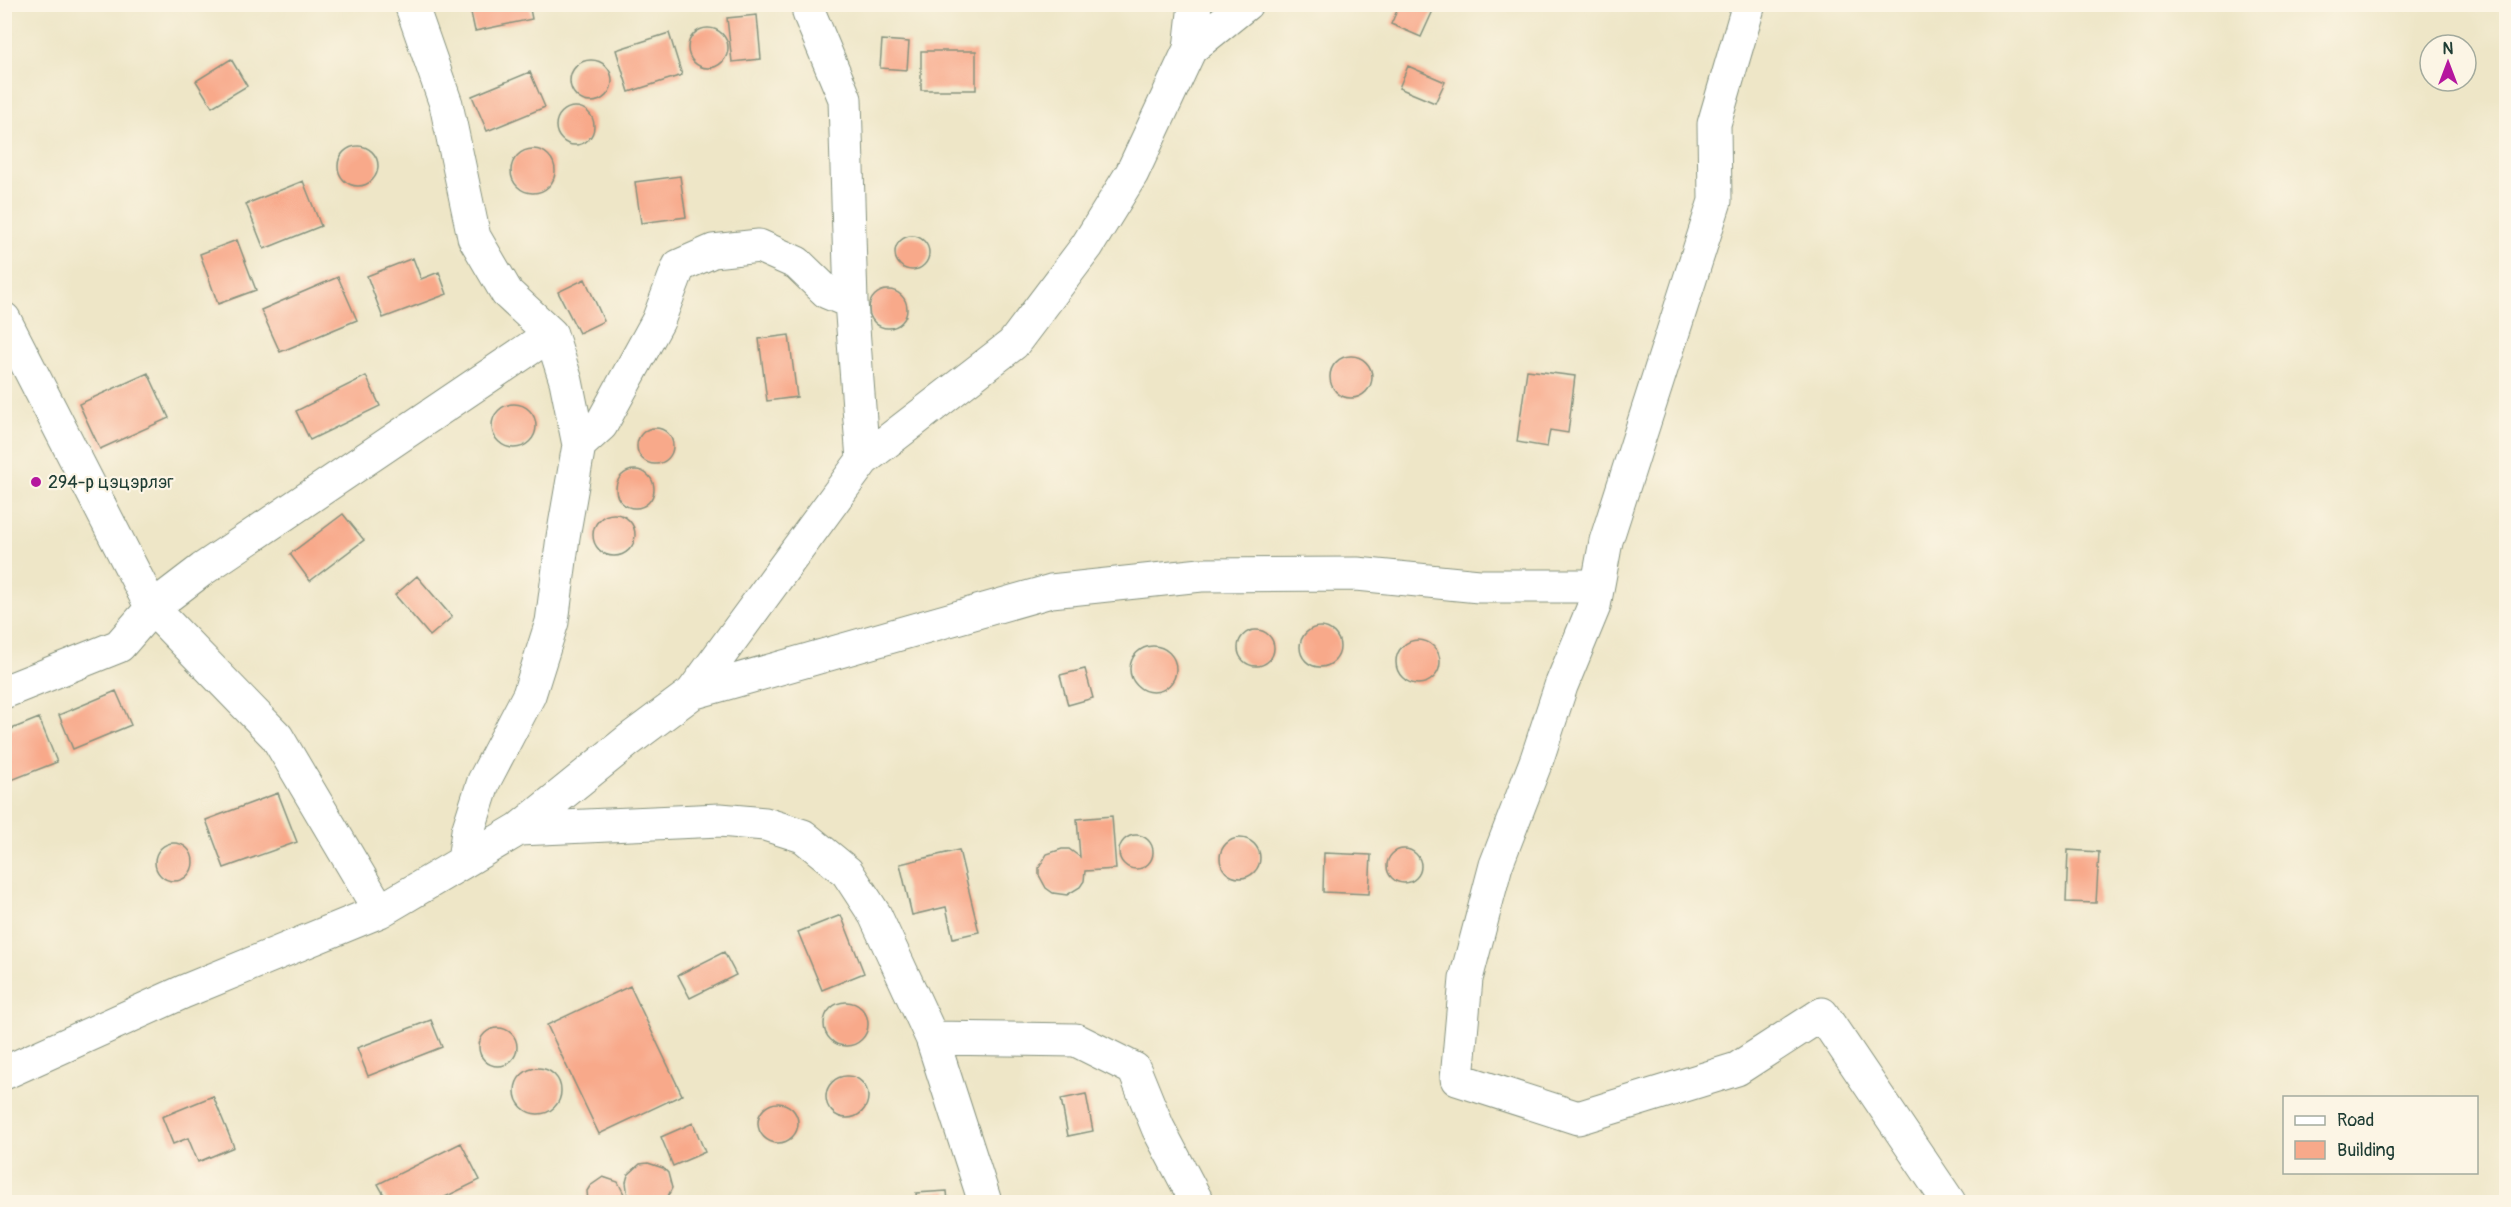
<svg xmlns="http://www.w3.org/2000/svg" width="2511" height="1207" font-family="Pangolin,sans-serif">
  <style>
    .building { fill: #f8a98a }
    .lines { fill: none; stroke-linecap: round; stroke-linejoin: round }
    .street-casing { stroke: #86927e; stroke-width: 35 }
    .street { stroke: #fff; stroke-width: 33 }
    .poi-dot { fill: #b5179e; stroke: #fcf5e5; stroke-width: 2 }
    .labels { text-anchor: middle; dominant-baseline: central; stroke-width: 4.5; stroke-linejoin: round; paint-order: stroke }
    .poi-label { font-size: 18px; fill: #1f3d34; stroke: #fcf5e5; text-anchor: start }
  </style>
  <rect width="100%" height="100%" fill="#fcf5e5"/>
  <filter id="ink" filterUnits="userSpaceOnUse"><feTurbulence type="fractalNoise" baseFrequency=".0167" numOctaves="2"/><feDisplacementMap in="SourceGraphic" scale="12" xChannelSelector="R" yChannelSelector="G"/><feConvolveMatrix kernelMatrix="1 2 1 2 8 2 1 2 1" color-interpolation-filters="sRGB"/></filter>
  <filter id="wash" filterUnits="userSpaceOnUse"><feTurbulence type="fractalNoise" baseFrequency=".008" numOctaves="4" result="noise"/><feDisplacementMap in="SourceGraphic" scale="24" xChannelSelector="R" yChannelSelector="G"/><feGaussianBlur stdDeviation="1.35" result="paint"/><feColorMatrix in="noise" values="0 0 0 0 0 0 0 0 0 0 0 0 0 0 0 0 0 1.4 0 .05"/><feComposite in="paint" operator="in"/></filter>
  <g filter="url(#wash)">
    <rect width="100%" height="100%" fill="#eee6c7"/>
    <g id="blocks">
      <path class="building" d="M469,4h60l3,15 -57,12z
        M1400,4h36l-15,33 -30,-13z
        M757,15l4,44 -29,3 -5,-44z
        M688 48a20 20 0 1 1 40 0a20 20 0 1 1-40 0Z
        M669,33l13,42 -53,17 -13,-42z
        M882,40l27,2 -2,28 -27,-2z
        M921,51h55v39h-55z
        M231,59l16,27 -35,21 -16,-26z
        M570 81a21 21 0 1 1 42 0a21 21 0 1 1-42 0Z
        M1408,66l37,16 -10,21 -36,-15z
        M530,72l15,35 -58,24 -15,-35z
        M556 126a19 19 0 1 1 38 0a19 19 0 1 1-38 0Z
        M338 166a20 20 0 1 1 40 0a20 20 0 1 1-40 0Z
        M511 171a22 22 0 1 1 44 0a22 22 0 1 1-44 0Z
        M680,176l6,41 -45,6 -6,-41z
        M303,181l18,45 -57,23 -18,-45z
        M895 253a17 17 0 1 1 34 0a17 17 0 1 1-34 0Z
        M237,240l19,50 -38,14 -18,-50z
        M413,258l8,21 18,-7 8,22 -64,24 -16,-42z
        M338,277l19,43 -77,32 -19,-42z
        M585,279l19,42 -25,12 -21,-41z
        M869 309a19 19 0 1 1 38 0a19 19 0 1 1-38 0Z
        M789,335l8,62 -30,4 -8,-62z
        M1330 377a21 21 0 1 1 42 0a21 21 0 1 1-42 0Z
        M1527,370l48,6 -7,57 -18,-3 -3,17 -30,-5z
        M148,373l21,45 -69,31 -21,-45z
        M366,376l14,30 -70,34 -14,-29z
        M492 426a22 22 0 1 1 44 0a22 22 0 1 1-44 0Z
        M637 446a18 18 0 1 1 36 0a18 18 0 1 1-36 0Z
        M616 489a19 19 0 1 1 38 0a19 19 0 1 1-38 0Z
        M343,514l21,26 -54,41 -20,-27z
        M593 535a21 21 0 1 1 42 0a21 21 0 1 1-42 0Z
        M417,576l35,41 -22,19 -35,-41z
        M1300 647a20 20 0 1 1 40 0a20 20 0 1 1-40 0Z
        M1238 648a18 18 0 1 1 36 0a18 18 0 1 1-36 0Z
        M1396 662a22 22 0 1 1 44 0a22 22 0 1 1-44 0Z
        M1130 669a23 23 0 1 1 46 0a23 23 0 1 1-46 0Z
        M1085,669l8,29 -25,7 -8,-30z
        M116,691l15,34 -58,24 -14,-34z
        M39,718l18,44 -53,21v-51z
        M278,793l19,49 -73,26 -18,-48z
        M1112,816l4,53 -31,2 -1,10 -4,6 -13,8 -14,-2 -7,-5 -7,-13v-7l8,-14 15,-5h7l11,8 -3,-38z
        M1119 852a17 17 0 1 1 34 0a17 17 0 1 1-34 0Z
        M1220 858a20 20 0 1 1 40 0a20 20 0 1 1-40 0Z
        M155 862a19 19 0 1 1 38 0a19 19 0 1 1-38 0Z
        M1387 866a17 17 0 1 1 34 0a17 17 0 1 1-34 0Z
        M959,850l20,82 -26,6 -7,-31 -34,8 -12,-51z
        M2068,850l31,2 -3,51 -30,-1z
        M1324,853l47,2 -2,39 -46,-2z
        M841,915l23,58 -42,17 -24,-58z
        M724,952l12,23 -46,23 -12,-23z
        M630,986l52,109 -83,39 -52,-109z
        M824 1024a22 22 0 1 1 44 0a22 22 0 1 1-44 0Z
        M431,1020l11,27 -74,29 -11,-28z
        M479 1047a19 19 0 1 1 38 0a19 19 0 1 1-38 0Z
        M515 1091a23 23 0 1 1 46 0a23 23 0 1 1-46 0Z
        M826 1097a21 21 0 1 1 42 0a21 21 0 1 1-42 0Z
        M1086,1094l7,37 -25,5 -7,-37z
        M213,1096l21,51 -36,15 -10,-24 -15,6 -11,-27z
        M758 1123a20 20 0 1 1 40 0a20 20 0 1 1-40 0Z
        M693,1123l12,29 -32,14 -12,-29z
        M461,1143l19,37 -45,22h-47l-10,-18z
        M648,1163l15,5 5,5 4,15 -7,14h-33l-4,-5 -2,-15 2,-7 12,-11z
        M603,1177l15,5 6,12 -2,8h-34l-1,-11 3,-5z
        M947,1191l1,11h-31l-1,-9z"/>
    </g>
  </g>
  <g filter="url(#ink)">
    <use href="#blocks" fill-opacity="0" stroke="#86927e" stroke-width="1.5"/>
    <g class="lines">
      <g class="street-casing">
        <path id="street" d="M411,4l35,100 28,133 33,56 44,41 15,47 13,64 -16,92 -11,85 -23,73 -45,86 -16,50 -4,30
          M809,4v9l36,86 6,203 12,158
          M1749,4l-35,120 1,77 -109,340 -12,65 -33,80 -24,73 -41,106 -30,114 -9,100 121,39 159,-49 85,-55 127,188
          M1190,49l5,-45
          M4,319l148,289 125,129 103,174
          M579,445l22,-20 57,-104 21,-55 34,-15 46,-5 38,17 30,29 24,10
          M4,692l115,-46 33,-38 51,-39 348,-235
          M692,693l359,-102 150,-16 156,-1 122,12h118
          M519,829l201,-9 45,4 38,12 44,36 28,43 57,123 53,164
          M932,1038l144,2 58,29 24,59 39,74
          M4,1073l179,-81 197,-81 139,-82 110,-89 63,-47 171,-233 150,-116 74,-98 45,-73 58,-124 56,-45"/>
      </g>
      <use href="#street" class="street"/>
    </g>
  </g>
  <circle class="poi-dot" cx="36" cy="482" r="6"/>
  <g class="labels">
    <g class="poi-label">
      <text x="48" y="482">294-р цэцэрлэг</text>
    </g>
  </g>
  <rect width="2511" height="1207" fill="none" stroke="#fcf5e5" stroke-width="24"/>
  <rect x="2283" y="1096" width="195" height="78" fill="#fcf5e5" stroke="#a4ab9e" stroke-width="1.5"/>
  <rect x="2295" y="1116" width="30" height="9" fill="#ffffff" stroke="#a4ab9e" stroke-width="1.5"/>
  <text x="2337" y="1126" font-size="18" fill="#1f3d34">Road</text>
  <rect x="2295" y="1141" width="30" height="18" fill="#f8a98a" stroke="#a4ab9e" stroke-width="1.5"/>
  <text x="2337" y="1156" font-size="18" fill="#1f3d34">Building</text>
  <g transform="translate(2448 63)"><circle r="28" fill="#fcf5e5" stroke="#a4ab9e" stroke-width="1.5"/>
  <path d="M0-4.5L10 22L0 15L-10 22Z" fill="#b5179e"/>
  <text y="-9" font-size="16" font-weight="bold" text-anchor="middle" fill="#1f3d34">N</text>
  </g>
</svg>
